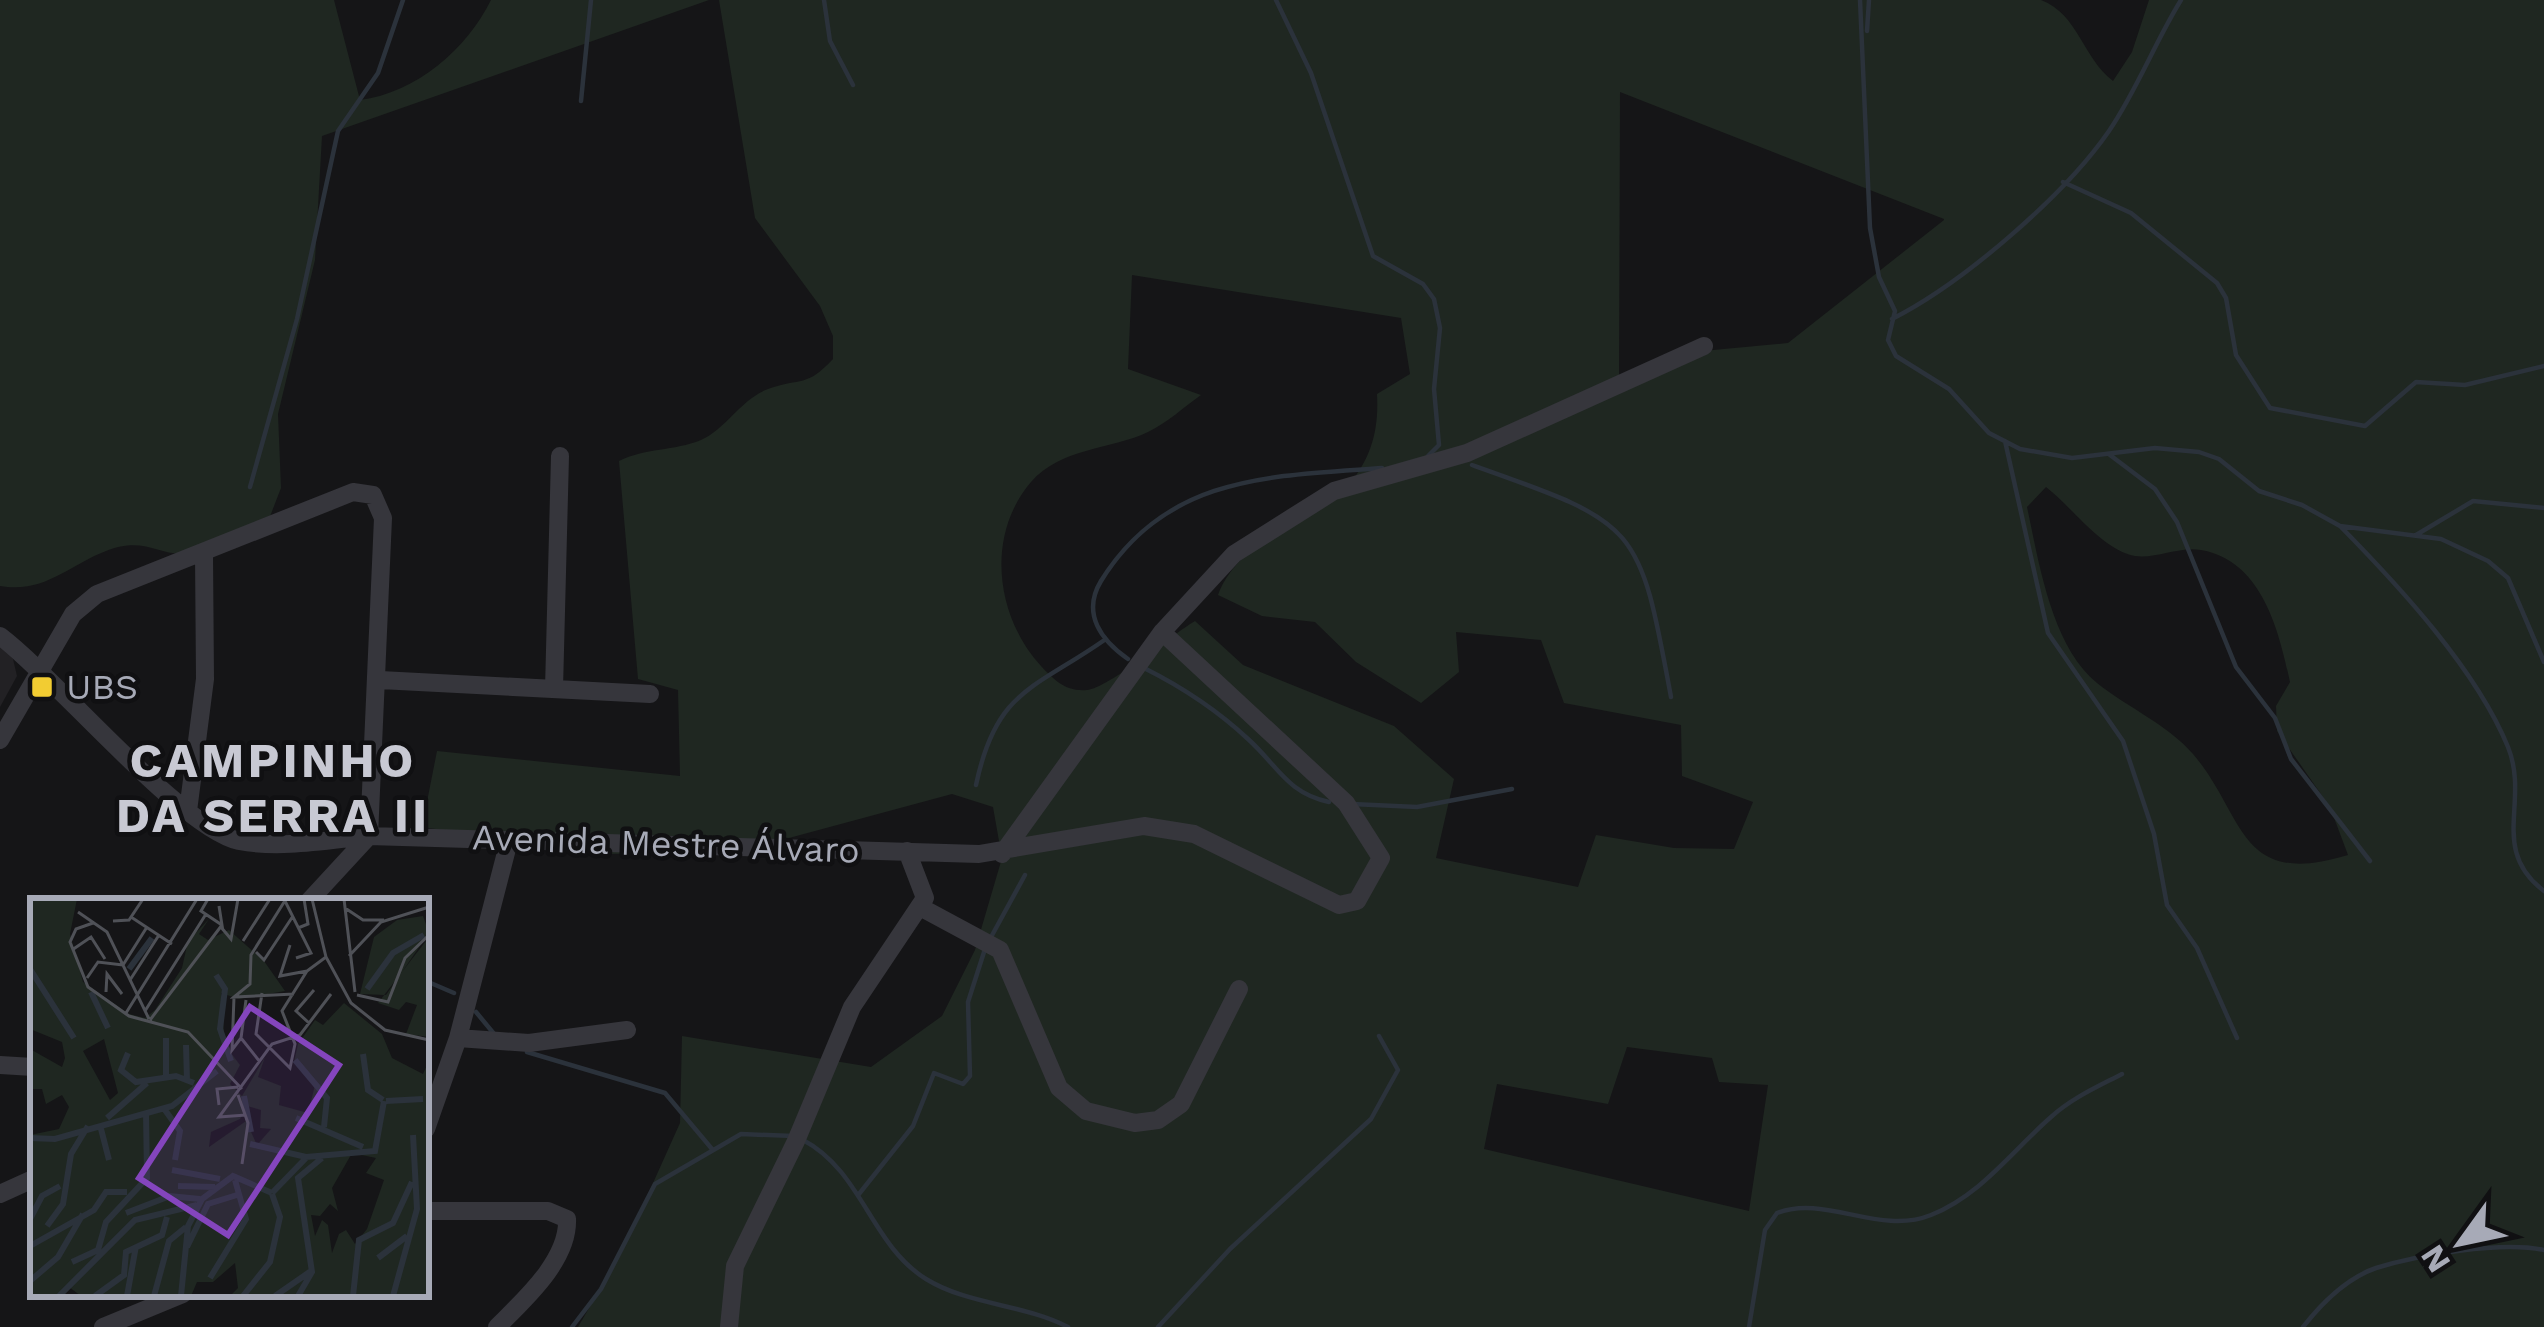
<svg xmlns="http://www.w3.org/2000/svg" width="2544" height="1327" font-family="'Work Sans',sans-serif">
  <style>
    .built { fill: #222124 }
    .green { fill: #1f2721; fill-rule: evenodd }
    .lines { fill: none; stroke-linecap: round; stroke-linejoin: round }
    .stream { stroke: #2b323b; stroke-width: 4.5 }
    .street { stroke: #36363c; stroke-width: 18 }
    .poi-dot { fill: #f2cc32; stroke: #101012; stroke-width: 4.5 }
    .labels { text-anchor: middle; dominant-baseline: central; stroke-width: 9; stroke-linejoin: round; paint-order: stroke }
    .poi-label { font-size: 36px; fill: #a7aab7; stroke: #101012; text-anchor: start }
    .street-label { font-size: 36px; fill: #a7aab7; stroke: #101012 }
    .district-label { font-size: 48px; font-weight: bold; letter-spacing: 3px; fill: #c8c9d3; stroke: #101012 }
    .inset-river { fill: none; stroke: #2b323b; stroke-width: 6 }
    .inset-road { fill: none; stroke: #4f5157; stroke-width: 3 }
    .view { fill: #8445bd; fill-opacity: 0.15; stroke: #8445bd; stroke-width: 6 }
    .inset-edge { fill: none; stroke: #a7aab7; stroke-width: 6 }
  </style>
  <rect width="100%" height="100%" fill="#151517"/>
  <path class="built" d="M0,644l13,15 4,17 -17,31z"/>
  <path class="green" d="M0,0h334l26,100c56,-7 107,-51 131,-100h218l-387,136 -7,124 -37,154 3,74 -12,31c-24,10 -54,30 -80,34 -29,5 -43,-18 -83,-2 -37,14 -62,43 -106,35z
    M719,0h1322c38,15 41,57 72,81l19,-29 17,-52h395v1327h-1966l44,-75 58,-129 2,-87 189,31 71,-51 33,-66 27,-92 -9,-51 -41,-13 -163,44 -84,15 -103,1 -180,-27 15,-76 243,25 -2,-86 -40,-11 -19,-218c26,-13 55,-10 82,-21 26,-12 40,-41 67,-51 34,-12 38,-1 65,-30v-23l-13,-30 -65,-88zM1620,92l324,127v1l-156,123 -96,9 -73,32zM1132,275l269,43 9,56 -33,20c2,37 -6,65 -30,93 -42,27 -111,58 -129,108l44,21 53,6 41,40 65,41 38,-31 -3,-40 85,8 23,63 117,22 1,51 71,26 -19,47 -60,-1 -78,-13 -18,52 -142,-29 18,-79 -60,-53 -151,-61 -48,-44c-24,14 -86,67 -108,69 -21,2 -33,-10 -46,-24 -45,-49 -56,-130 -10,-184 31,-35 79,-32 117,-50 19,-9 36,-25 53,-37l-73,-26zM2046,487c26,20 56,63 89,69 21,3 45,-10 66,-6 62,11 78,82 89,132l-14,24 1,25 53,76 18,48c-111,34 -102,-39 -155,-101 -25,-29 -66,-47 -96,-71 -46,-38 -58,-121 -70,-176zM1627,1047l85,11 7,24 49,3 -19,126 -265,-62 13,-65 111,20z"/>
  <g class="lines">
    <path class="stream" d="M824,0l6,41 23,44
      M1276,0l35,73 62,183 50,28 11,15 6,29 -6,61 5,56 -11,11
      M1860,0l10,228 9,49 16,34 -7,29 8,16 53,33 40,44 31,16 52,9 83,-10 44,4 20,7 40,32 43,14 38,21 101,13 47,22 20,17 36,84
      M1867,31l2,-31
      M581,101l10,-101
      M2063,182l68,31 86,70 9,15 10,57 34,53 95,18 51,-44 49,3 79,-19
      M1892,319c71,-36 172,-123 217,-188 28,-41 46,-89 72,-131
      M2005,441l43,192 75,108 31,93 13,71 30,43 40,90
      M2110,455l45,34 22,33 59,145 39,51 16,41 79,102
      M1472,465c167,59 167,58 199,232
      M250,487l47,-168 41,-188 40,-58 25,-73
      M2340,526c59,60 136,143 168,221 22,55 -19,102 36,144
      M2416,535l57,-34 71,7
      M1128,659c-26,-18 -47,-45 -27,-78 66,-106 170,-105 281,-113
      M1144,668c38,19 73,42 104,71 30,27 39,54 81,63
      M976,785c20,-95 58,-96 127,-144
      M1352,804l65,3 95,-18
      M990,939l35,-64
      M426,981l28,12
      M476,1012l19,23
      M527,1052l138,41 47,56
      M803,1140c59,31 68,105 123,139 42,26 98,25 142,48
      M859,1194l54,-68 21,-53 29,11 7,-8 -2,-74 17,-53
      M572,1327l29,-38 54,-105 86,-50 52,2
      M1158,1327l72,-78 141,-130 27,-49 -19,-34
      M1749,1327l16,-97 12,-17c48,-19 102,23 154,2 50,-20 81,-64 120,-98 21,-19 46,-30 71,-43
      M2303,1327c18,-23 44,-49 73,-59 42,-13 125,-27 168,-18"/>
    <path class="street" d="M0,636c58,44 181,192 239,205 42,8 89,-1 130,-5l610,18 165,-28 50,8 145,71 18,-4 24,-43 -35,-55 -184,-171
      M380,680l270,14
      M554,689l6,-233
      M0,740l73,-126 24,-20 256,-102 20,3 10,23 -14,318 -60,65
      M188,811l17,-132 -1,-124
      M1002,854l160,-222 72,-78 100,-63 133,-38 237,-107
      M922,908l78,42 59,138 27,23 49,12 23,-3 23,-16 58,-115
      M458,1038l71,5 98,-13
      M0,1065l33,2
      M426,1129l32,-91 51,-197
      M0,1194l33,-15
      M426,1211h122l19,8c2,41 -43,81 -70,108
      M103,1327l80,-33
      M729,1327l6,-61 61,-125 56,-134 73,-109 -18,-47"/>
  </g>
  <rect class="poi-dot" x="30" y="675" width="24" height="24" rx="6"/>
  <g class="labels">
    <g class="poi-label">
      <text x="66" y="687">UBS</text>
    </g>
    <g class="street-label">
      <text transform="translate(666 844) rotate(2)">Avenida Mestre Álvaro</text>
    </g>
    <g class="district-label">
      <text x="273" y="760">CAMPINHO<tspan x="273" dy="55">DA SERRA II</tspan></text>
    </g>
  </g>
  <g transform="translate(30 898)">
    <rect width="399" height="399" fill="#151517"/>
    <path d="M0,1h47l-7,35 13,48 46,32 16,4 10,-8 27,-42 6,-27 21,-22 -10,15 9,6 21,-10 35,31 21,30 -46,8 -18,-6 4,52 15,20 -10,19 12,12 23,-39 -7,20 23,9 -2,19 29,8 8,-32 -22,-19 4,-18 17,-24 8,5 21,-22 38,31 10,24 31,16 6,-13v235h-199l8,-8 -3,-25 -22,19h-16l-6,14h-110l-12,-9 -9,9h-28l-2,-161 29,-6 10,-22 -7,-12 -16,9 -4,-15h-12v-40l32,18 3,-9 -3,-16 -32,-13zM74,141l14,54 -8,7 -27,-49zM217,208l14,4 -1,18 11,1 -14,16 -11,-24 -37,26 2,-15 29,-13zM322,255l24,5 -10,15 18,7 -17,49 -12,15 -9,-14 -7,4 -7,19 -4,-28 -6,-5 -7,16 -4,-21 9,1 10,-12 8,7 -6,-23zM393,18l6,17 -43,62 -26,-1 14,-57 23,-17zM399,39v100l-23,-3 11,-29 -11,-3 -7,8 -21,-7z" fill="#1f2721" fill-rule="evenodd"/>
    <path class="inset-river" d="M0,71l44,69M99,71l23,-31M186,77l9,14 -5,40 11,32M337,91l26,-36 31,-18M61,94l17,36M136,140v40M156,147l1,36M98,155l-7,17 15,12 40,-6 18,7M333,156l5,36 15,10M265,162l32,38 -3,29M214,198l7,36M356,203l37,-2M135,212l15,21 -5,29M77,220l40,-35M266,220l67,29M70,227l9,35M0,240l25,1 117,-33 45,-35M220,246l56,13 69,-6 9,-50M142,272l48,9M148,288l37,1M242,295l34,-35M96,315l44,-17 30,3M0,321l12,-23 18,-10M17,328l16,-22 8,-50 17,-28M0,348l64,-36 12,-18h21M157,349l21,-43 29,-9M348,360l29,-22M42,364l26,-12 8,-28 41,-44 -1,-66M180,380l36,-59 -11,-39M0,383l28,-24 25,-43M29,398l76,-76 62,-15M65,398l29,-21 2,-23 36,-17 5,-18M97,398l9,-50M124,398l15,-55 17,-14M151,398l7,-70 14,-27 31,-23 39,17M213,398l27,-34 10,-45 -8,-23M245,398l36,-25M268,398l14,-24 -14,-94 24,-20M323,398l6,-56 34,-17 19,-41M363,398l24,-87 -4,-74"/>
    <path class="inset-road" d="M178,1l-7,12 21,14 -3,-19M256,1l-35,56 -1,29 -16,13 60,-3M282,1l14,58 25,46 34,27 44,10M314,1l11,93M255,3l26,52 -15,5M315,10l18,12h21M48,14l29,20 42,87M101,19l41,27M83,23l16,-1 14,-21M63,25l-17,6 -6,13 18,45 41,29 59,16 54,57M190,28l11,13 7,-40M268,30l10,-4 -4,-25M213,43l27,-42M260,47l-10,31 27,-5M42,52l19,-13 14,22M226,54l8,8 29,-44M319,58l32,-34 48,-15M93,67l24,-38M57,80l11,-16 25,3M100,82l29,-45M76,94l1,-18 15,20M232,95l-6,41 34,34 5,-24 -13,-33 25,-40 19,-14M327,97l31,7 17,-44 24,-23M204,99l-2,53 9,-12M216,102l-5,38 19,24M115,113l61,-97M96,115l71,-114M120,122l72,-95M279,125l-13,-12 18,-21M208,197l10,28 -6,41M189,207l-2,-16 21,-2M216,217l-27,2 53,-73 28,-9 31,-41"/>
    <path class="view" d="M220,109l89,58 -111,170 -89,-57z"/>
    <rect width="399" height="399" class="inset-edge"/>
  </g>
  <g transform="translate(2460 1243) rotate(237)" stroke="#101012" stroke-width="9" paint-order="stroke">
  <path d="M0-9L21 45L0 30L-21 45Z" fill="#a7aab7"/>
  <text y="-18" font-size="33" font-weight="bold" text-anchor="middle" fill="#a7aab7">N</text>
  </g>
</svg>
